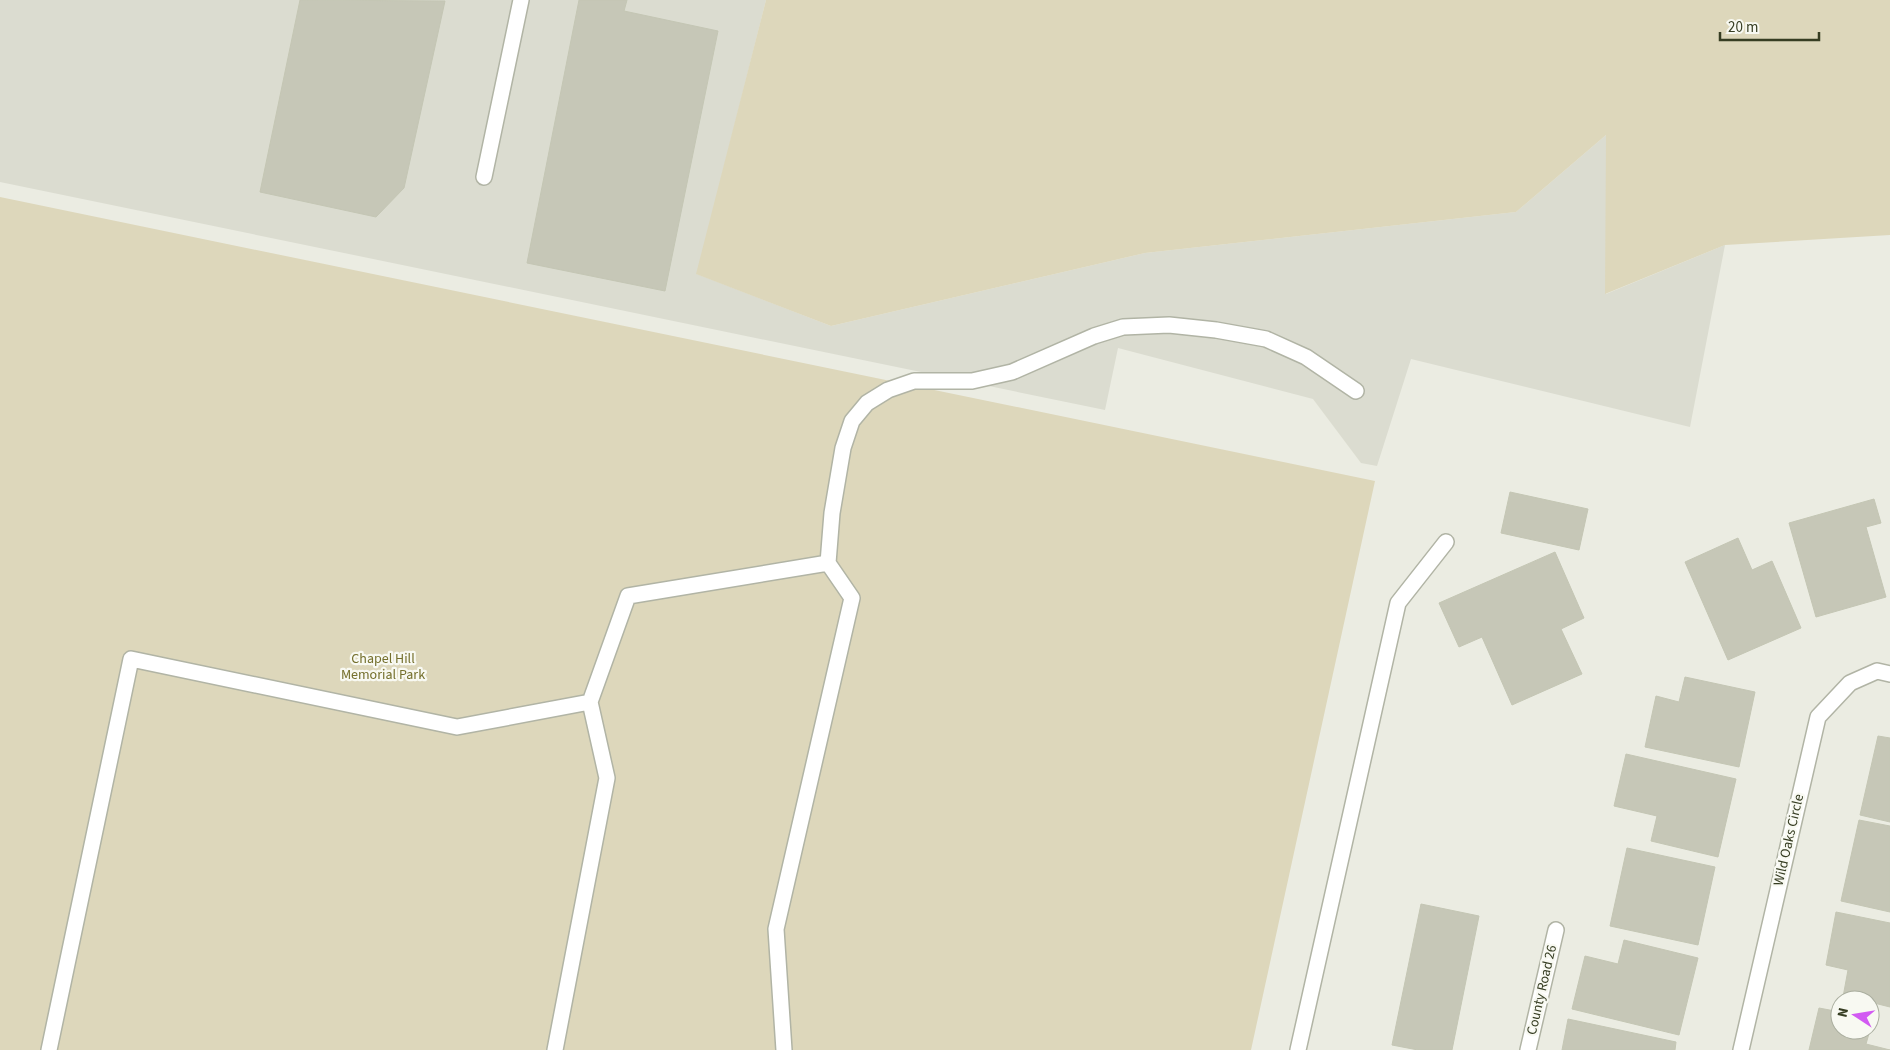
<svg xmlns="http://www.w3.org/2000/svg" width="1890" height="1050" font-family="'Source Sans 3',sans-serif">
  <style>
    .built { fill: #dbdcd0 }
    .green { fill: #ddd7bb }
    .building { fill: #c6c7b7; stroke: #c4c6b4 }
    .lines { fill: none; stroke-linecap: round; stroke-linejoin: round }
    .service-casing { stroke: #b1b4a5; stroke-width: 18 }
    .minor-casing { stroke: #b1b4a5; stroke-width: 18 }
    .service { stroke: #fff; stroke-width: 15 }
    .minor { stroke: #fff; stroke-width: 15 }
    .labels { text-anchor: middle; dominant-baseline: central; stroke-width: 4.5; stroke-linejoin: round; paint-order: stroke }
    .park-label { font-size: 14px; fill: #746f2c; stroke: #f8f9f2 }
    .street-label { font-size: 14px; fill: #363d22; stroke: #f8f9f2 }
  </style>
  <rect width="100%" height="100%" fill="#ebece2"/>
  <path class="built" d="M0,0h766l-69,274 134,52 314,-73 371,-41 90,-77v159l119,-49 -35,182 -279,-68 -34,107 -16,-3 -48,-64 -195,-51 -13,62 -1105,-228z"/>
  <path class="green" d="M766,0h1124v235l-165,10 -120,49 1,-159 -90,77 -371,41 -314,73 -135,-52z
    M0,197l1375,284 -124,569h-1251z"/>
  <path class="building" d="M300,0l145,1 -41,187 -28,29 -116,-25z
    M579,0h48l-3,11 94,20 -53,260 -138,-28z
    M1510,492l78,17 -9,41 -78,-17z
    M1874,499l7,24 -15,4 20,70 -70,20 -27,-94z
    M1738,538l14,32 20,-9 29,67 -73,32 -43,-98z
    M1555,552l29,66 -23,11 21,45 -70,31 -30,-68 -23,10 -20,-44z
    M1685,677l70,15 -16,75 -94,-20 11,-51 23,6z
    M1878,736l12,2v84l-30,-7z
    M1626,754l110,25 -18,78 -67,-16 6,-25 -43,-10z
    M1859,820l31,6v86l-49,-11z
    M1627,848l88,19 -17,78 -88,-19z
    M1421,904l58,12 -27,134h-34l-26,-5z
    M1836,912l54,11v84l-20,-5v-2h-12l-15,-3 5,-27 -22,-5z
    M1624,940l74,18 -19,77 -107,-26 13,-53 33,8z
    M1819,1008l21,4v18h30l-4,14 24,6h-81z
    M1568,1019l108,23 -1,8h-113z"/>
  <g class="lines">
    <g class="service-casing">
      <path id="service" d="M484,177l37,-177
        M828,563l4,-50 11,-65 9,-27 15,-18 21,-13 26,-9h58l40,-9 82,-36 29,-9 46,-2 47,5 50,9 40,18 50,34
        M49,1050l82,-391 326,68 133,-25
        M555,1050l52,-272 -17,-76 38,-106 200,-33 24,35 -76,331 8,121
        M1298,1050l100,-447 48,-61"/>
    </g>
    <g class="minor-casing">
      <path id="minor" d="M1528,1050l28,-120
        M1741,1050l77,-333 32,-34 27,-12 13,3"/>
    </g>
    <use href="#service" class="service"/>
    <use href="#minor" class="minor"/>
  </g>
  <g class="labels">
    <g class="park-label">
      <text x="383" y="659">Chapel Hill<tspan x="383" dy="16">Memorial Park</tspan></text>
    </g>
    <g class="street-label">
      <text transform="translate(1789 840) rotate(-77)">Wild Oaks Circle</text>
      <text transform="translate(1542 990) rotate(-77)">County Road 26</text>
    </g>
  </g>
  <g transform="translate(1855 1015) rotate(282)"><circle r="24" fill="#f8f9f2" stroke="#aaae9f"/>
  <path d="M0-4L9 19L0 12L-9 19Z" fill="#d25af2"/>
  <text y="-8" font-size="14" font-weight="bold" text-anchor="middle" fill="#363d22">N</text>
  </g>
  <path d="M1720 32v8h99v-8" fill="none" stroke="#363d22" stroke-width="2.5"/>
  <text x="1728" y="32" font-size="15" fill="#363d22" stroke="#f8f9f2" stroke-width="4" paint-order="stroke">20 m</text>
</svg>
